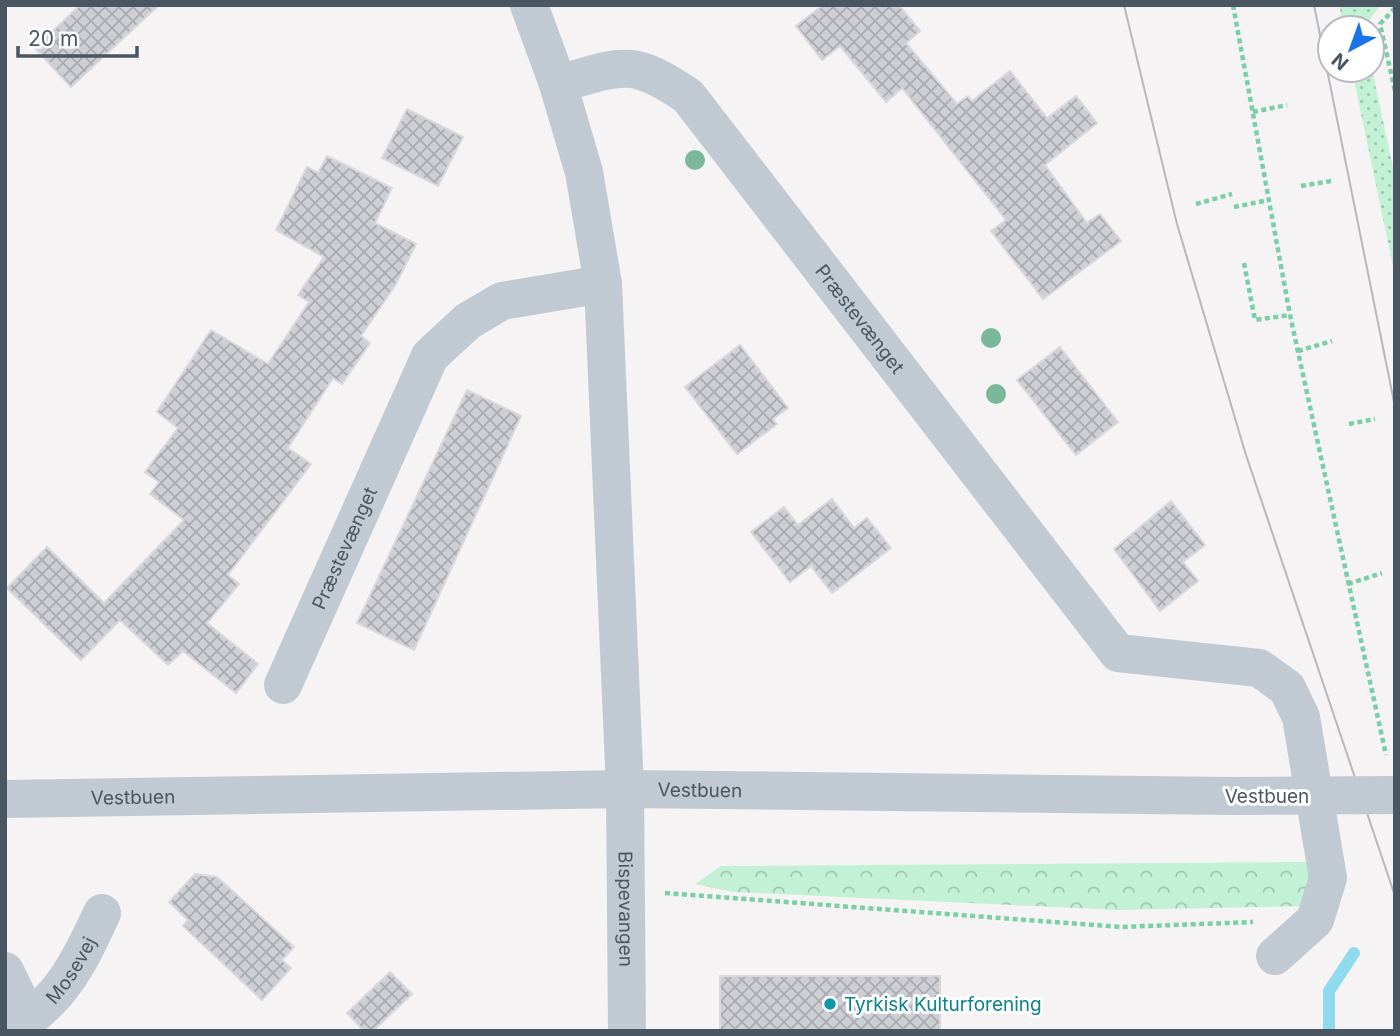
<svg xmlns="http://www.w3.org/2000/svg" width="1400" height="1036" font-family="Inter,sans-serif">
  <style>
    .grass { fill: url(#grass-dots) }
    .forest { fill: url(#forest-crowns) }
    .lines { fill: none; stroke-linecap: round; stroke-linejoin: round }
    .stream { stroke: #90daee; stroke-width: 12 }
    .building { fill: url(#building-cross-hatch); stroke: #d7d9de; stroke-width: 2 }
    .path { stroke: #7ad0a6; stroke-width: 4.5; stroke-dasharray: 5 3.5; stroke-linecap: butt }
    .minor { stroke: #c1cad2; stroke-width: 38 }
    .tram { stroke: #b5b8bd; stroke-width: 2 }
    .minor-bridge { stroke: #c1cad2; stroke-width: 38 }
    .tree { fill: #7bb799 }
    .culture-dot { fill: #0f9aa8; stroke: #fff; stroke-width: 2.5 }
    .labels { text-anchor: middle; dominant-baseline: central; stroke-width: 6; stroke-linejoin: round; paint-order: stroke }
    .street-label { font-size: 19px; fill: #4a5661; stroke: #fff }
    .culture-label { font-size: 19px; fill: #0d838f; stroke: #fff; text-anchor: start }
  </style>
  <defs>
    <pattern id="grass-dots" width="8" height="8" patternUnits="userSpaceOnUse" patternTransform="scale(1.75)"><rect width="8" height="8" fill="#c3f1d5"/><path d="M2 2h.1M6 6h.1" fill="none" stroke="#a0c6b0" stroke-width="1.8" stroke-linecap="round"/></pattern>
    <pattern id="forest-crowns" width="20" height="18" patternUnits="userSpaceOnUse" patternTransform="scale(1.75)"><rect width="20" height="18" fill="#c3f1d5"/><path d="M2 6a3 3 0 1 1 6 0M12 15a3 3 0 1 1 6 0" fill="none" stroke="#a0c6b0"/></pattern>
    <pattern id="building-cross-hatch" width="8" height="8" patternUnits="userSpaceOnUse" patternTransform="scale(1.75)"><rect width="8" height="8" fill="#cdcfd5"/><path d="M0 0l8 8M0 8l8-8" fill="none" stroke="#a8abb0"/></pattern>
  </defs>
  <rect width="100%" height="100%" fill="#f5f3f3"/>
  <path class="grass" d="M1339,5h42l-18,23h-19z
    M1372,69l23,108v99l-43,-206z"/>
  <path class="forest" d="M1316,862l-10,44 -188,4 -385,-18 -38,-8 26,-18z"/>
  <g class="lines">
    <path class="stream" d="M1329,1031v-40l25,-38"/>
  </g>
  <path class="building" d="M80,5h79l-88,82 -36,-39z
    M823,5h76l21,26 -14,12 51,61 11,-8 4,5 38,-30 37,47 29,-22 21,27 -52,42 42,58 13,-9 21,27 -78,58 -52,-68 15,-11 -104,-132 -16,14 -46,-56 -18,14 -26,-34z
    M407,109l56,28 -25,49 -56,-28z
    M327,156l65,32 -17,35 41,21 -20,40 -35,52 9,7 -28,41 -9,-6 -45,70 23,16 -83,111 11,9 -32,39 51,41 -22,29 -53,-42 -15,14 -48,-45 -39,40 -74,-72 40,-41 57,56 80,-83 -34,-26 9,-12 -14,-10 33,-44 -21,-16 54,-82 57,34 41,-62 -11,-7 26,-38 -48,-27 31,-63 11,6z
    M740,345l48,63 -15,11 4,5 -40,30 -52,-67z
    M1060,347l58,75 -42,33 -59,-75z
    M467,390l54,26 -107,234 -57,-27z
    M832,499l22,29 13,-10 24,30 -59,45 -21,-27 -21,16 -39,-50 33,-25 14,18z
    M1171,501l34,44 -22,17 15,19 -38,30 -46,-62z
    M195,874l22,3 77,70 -12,13 9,8 -29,32 -79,-74 5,-6 -19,-18z
    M390,972l22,22 -39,37h-9l-17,-18z
    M720,976h220v55h-220z"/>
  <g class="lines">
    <path class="path" d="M1233,5l57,310 96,440
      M1395,8l-15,16 15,67
      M1253,112l34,-7
      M1301,186l30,-5
      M1196,204l36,-10
      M1234,207l35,-7
      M1244,263l11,57 35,-5
      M1298,351l34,-10
      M1349,424l26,-5
      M1348,584l34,-11
      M665,893l456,34 132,-5"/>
    <g class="minor">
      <path id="s1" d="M529,5l29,79 26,88 19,112 22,505 2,242"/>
      <path id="s2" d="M558,84c64,-18 72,-27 130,12l430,557 141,15 28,20 14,29 27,161 -13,42 -40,36"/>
      <path id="s3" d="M283,685l147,-329 38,-35 34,-20 101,-17"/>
      <path id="s4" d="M5,799l620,-10 607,7"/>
      <path d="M5,971l24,49"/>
      <path id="s5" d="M8,1031c51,-26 71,-68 94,-118"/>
    </g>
    <path class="tram" d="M1124,5l53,219 69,231 149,441
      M1314,5l81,402"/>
    <path class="minor-bridge" d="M1232,796l163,-1"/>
  </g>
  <g class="tree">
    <circle cx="695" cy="160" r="10"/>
    <circle cx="991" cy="338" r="10"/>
    <circle cx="996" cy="394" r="10"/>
  </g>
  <circle class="culture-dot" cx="830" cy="1004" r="7"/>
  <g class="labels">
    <g class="street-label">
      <text stroke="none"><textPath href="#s2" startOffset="420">Præstevænget</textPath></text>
      <text stroke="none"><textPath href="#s3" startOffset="150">Præstevænget</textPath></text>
      <text stroke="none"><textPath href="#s4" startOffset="695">Vestbuen</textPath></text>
      <text x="1267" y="796">Vestbuen</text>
      <text stroke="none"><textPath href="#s4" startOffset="128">Vestbuen</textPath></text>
      <text stroke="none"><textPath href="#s1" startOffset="915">Bispevangen</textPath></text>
      <text stroke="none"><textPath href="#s5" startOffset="89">Mosevej</textPath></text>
    </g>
    <g class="culture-label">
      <text x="844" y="1004">Tyrkisk Kulturforening</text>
    </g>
  </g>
  <rect width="1400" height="1036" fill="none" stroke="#4a5661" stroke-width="14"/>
  <g transform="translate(1351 49) rotate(221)"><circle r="33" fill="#ffffff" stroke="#b7bbc0" stroke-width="2"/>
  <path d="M0-5L12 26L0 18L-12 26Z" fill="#1a73e8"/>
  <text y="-10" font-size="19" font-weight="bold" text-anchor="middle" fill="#4a5661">N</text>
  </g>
  <path d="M18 46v10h119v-10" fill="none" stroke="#4a5661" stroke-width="3.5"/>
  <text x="28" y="46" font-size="21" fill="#4a5661" stroke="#ffffff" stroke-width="5" paint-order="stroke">20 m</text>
</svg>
